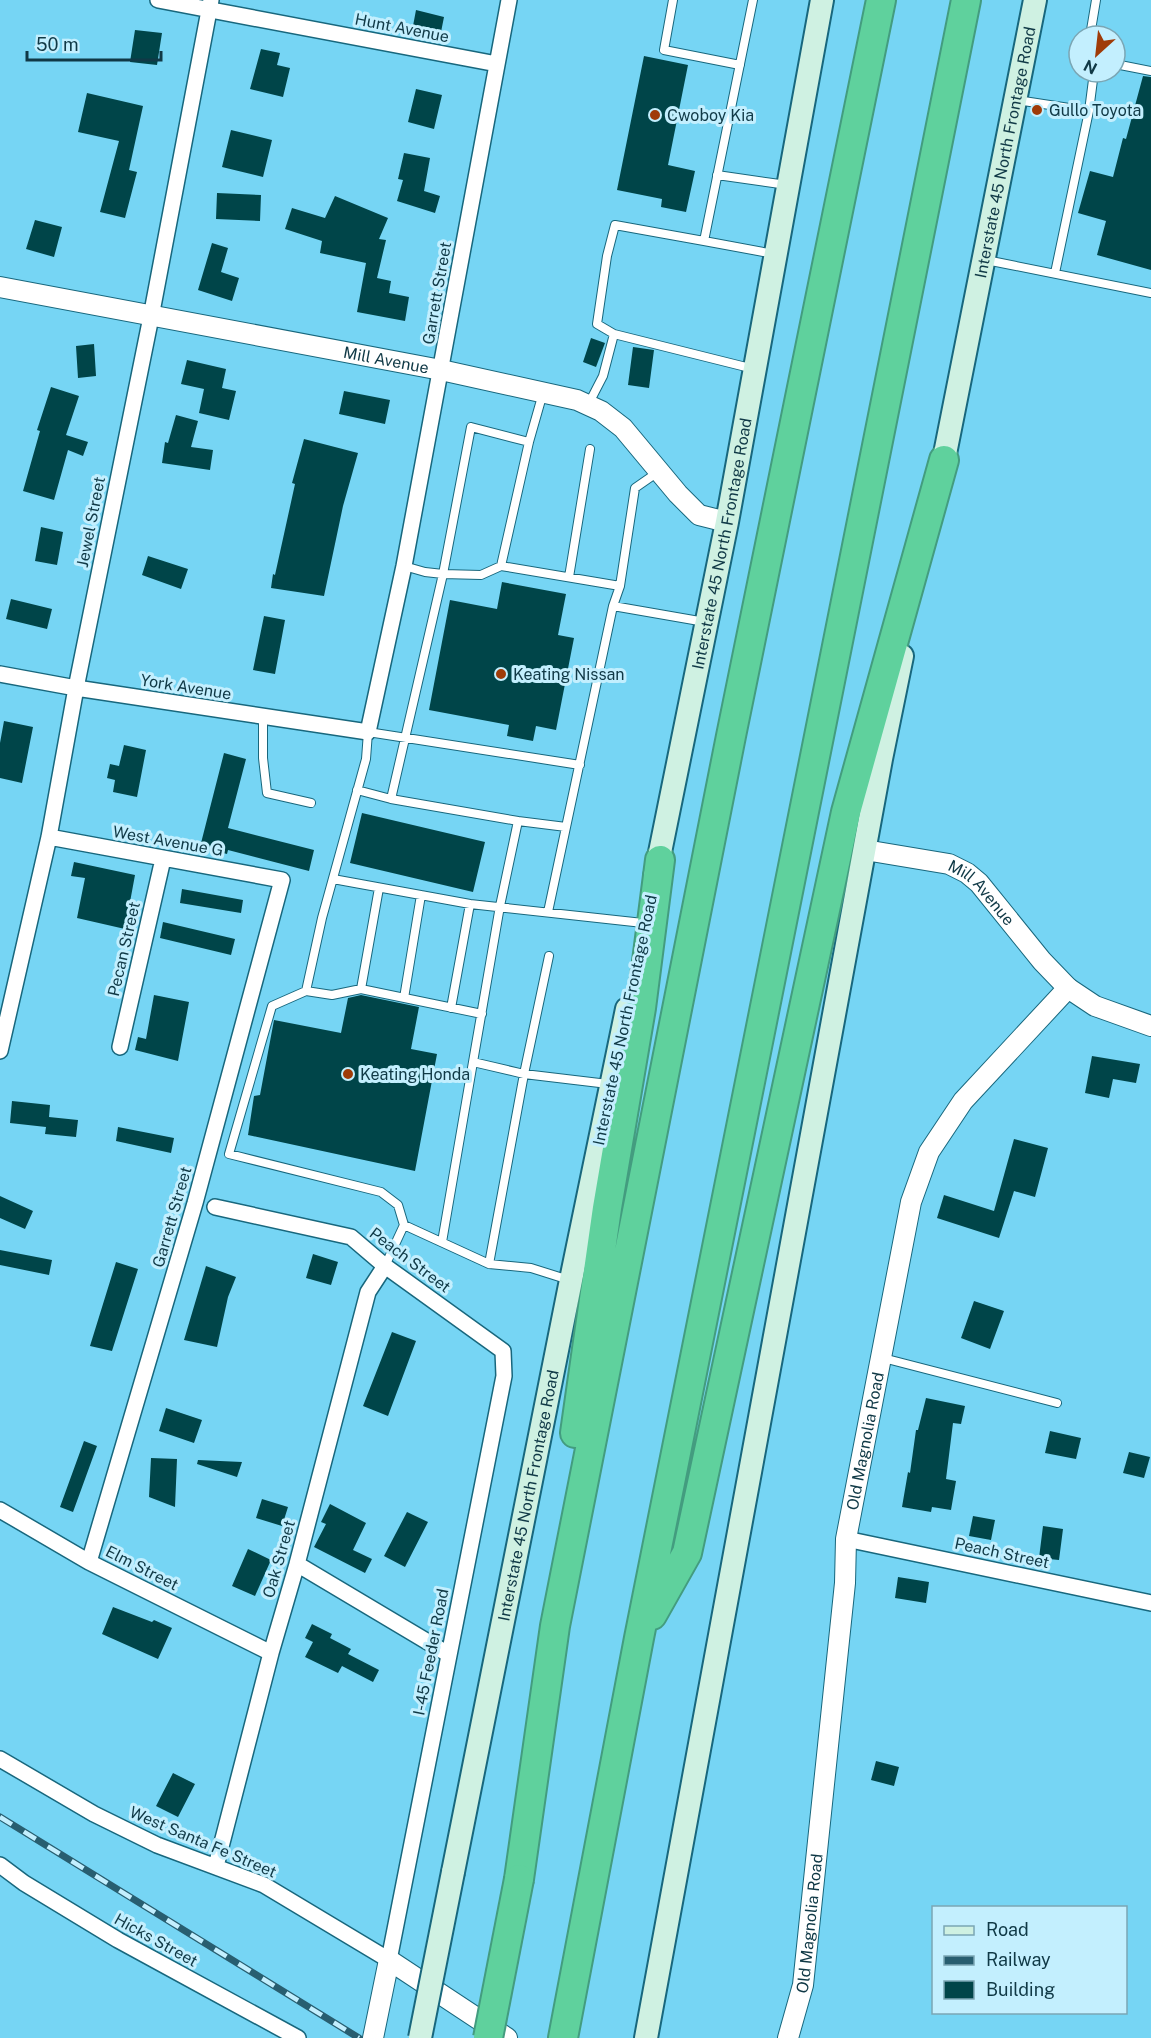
<svg xmlns="http://www.w3.org/2000/svg" width="1151" height="2038" font-family="'Public Sans',sans-serif">
  <style>
    .building { fill: #004549 }
    .lines { fill: none; stroke-linecap: round; stroke-linejoin: round }
    .service-casing { stroke: #18677d; stroke-width: 10 }
    .minor-casing { stroke: #18677d; stroke-width: 18 }
    .tertiary-casing { stroke: #18677d; stroke-width: 22 }
    .secondary-casing { stroke: #18677d; stroke-width: 26 }
    .motorway-casing { stroke: #439c7f; stroke-width: 32 }
    .service { stroke: #fff; stroke-width: 8 }
    .minor { stroke: #fff; stroke-width: 15 }
    .tertiary { stroke: #fff; stroke-width: 20 }
    .secondary { stroke: #cff1e2; stroke-width: 22 }
    .motorway { stroke: #5fd19d; stroke-width: 28 }
    .rail-casing { stroke: #285e70; stroke-width: 7 }
    .rail { stroke: #c3effe; stroke-width: 4.5; stroke-dasharray: 14; stroke-linecap: butt }
    .secondary-bridge-casing { stroke: #18677d; stroke-width: 26; stroke-linecap: butt }
    .motorway-bridge-casing { stroke: #439c7f; stroke-width: 32; stroke-linecap: butt }
    .secondary-bridge { stroke: #cff1e2; stroke-width: 22 }
    .motorway-bridge { stroke: #5fd19d; stroke-width: 28 }
    .poi-dot { fill: #9f3b08; stroke: #c3effe; stroke-width: 2 }
    .labels { text-anchor: middle; dominant-baseline: central; stroke-width: 6; stroke-linejoin: round; paint-order: stroke }
    .street-label { font-size: 16px; fill: #103946; stroke: #c3effe }
    .poi-label { font-size: 16px; fill: #103946; stroke: #c3effe; text-anchor: start }
  </style>
  <rect width="100%" height="100%" fill="#76d5f4"/>
  <path class="building" d="M416,10l28,7 -3,15 -28,-6z
    M135,30l27,3 -5,32 -27,-3z
    M261,49l19,4 -3,12 13,3 -7,29 -33,-8z
    M644,56l44,9 -20,100 27,6 -9,41 -25,-5 1,-8 -45,-9z
    M1143,76l8,1v193l-54,-15 9,-34 -28,-8 12,-42 23,6 10,-39 3,1z
    M416,89l26,6 -8,34 -26,-7z
    M87,93l56,13 -14,64 8,2 -12,46 -25,-6 19,-71 -41,-9z
    M231,130l41,10 -9,37 -41,-10z
    M404,153l26,5 -6,33 16,5 -5,17 -38,-12 6,-21 -5,-1z
    M217,193l44,2 -1,26 -44,-2z
    M335,196l53,22 -9,21 7,1 -9,38 14,3 -2,12 20,4 -4,24 -48,-9 9,-49 -46,-10 2,-12 -37,-12 7,-21 33,10z
    M35,220l27,7 -8,30 -28,-8z
    M212,243l16,5 -7,24 18,6 -7,23 -34,-11z
    M591,338l14,5 -9,24 -13,-5z
    M94,344l2,32 -18,2 -2,-32z
    M633,347l21,3 -5,38 -21,-3z
    M187,360l39,9 -4,19 14,3 -7,29 -30,-7 5,-24 -23,-5z
    M51,387l28,9 -13,39 22,7 -5,14 -15,-6 -14,50 -31,-9 17,-60 -3,-1z
    M344,391l46,9 -5,24 -46,-10z
    M176,415l22,6 -7,26 22,3 -3,20 -48,-7 3,-21 3,1z
    M304,439l54,14 -15,53 -19,90 -53,-8 2,-14 2,1 20,-91 -3,-1z
    M41,527l22,5 -6,33 -22,-4z
    M148,556l40,13 -7,20 -39,-14z
    M502,582l64,12 -8,41 16,3 -18,92 -20,-4 -3,15 -26,-5 2,-11 -80,-15 21,-110 47,9z
    M11,599l41,10 -5,20 -41,-10z
    M264,616l21,4 -10,54 -22,-4z
    M4,721l29,6 -11,56 -22,-5v-35z
    M124,745l22,5 -9,47 -24,-5 2,-12 -8,-2 3,-14 9,2z
    M224,753l22,6 -18,69 86,22 -5,21 -81,-21 -1,4 -27,-7z
    M362,813l123,29 -12,50 -123,-29z
    M74,862l61,13 -10,54 -48,-11 8,-40 -14,-2z
    M182,889l61,11 -2,13 -61,-10z
    M163,922l72,17 -4,16 -71,-17z
    M154,995l35,7 -11,59 -43,-11 3,-13 8,2z
    M361,995l58,12 -8,42 26,5 -22,117 -167,-36 6,-39 6,-1 14,-75 67,13 7,-35z
    M1092,1056l48,8 -4,19 -23,-4 -4,19 -24,-5z
    M12,1101l38,4 -1,12 29,3 -2,17 -31,-3 1,-7 -36,-4z
    M118,1127l56,11 -3,15 -55,-12z
    M1014,1139l34,9 -13,49 -21,-6 -15,47 -62,-20 7,-23 50,16z
    M0,1196l33,15 -8,18 -25,-11z
    M0,1250l52,10 -3,15 -49,-10z
    M313,1254l25,8 -7,23 -25,-7z
    M116,1262l22,7 -26,82 -22,-5z
    M206,1266l30,11 -8,20 -11,50 -33,-7z
    M974,1301l30,10 -14,38 -29,-11z
    M392,1332l24,9 -28,75 -25,-10z
    M926,1398l39,8 -4,18 -8,-1 -7,56 10,2 -5,29 -19,-3 -1,5 -29,-5 6,-35 2,1 6,-43h2z
    M166,1408l36,12 -8,23 -35,-12z
    M1050,1431l31,7 -5,21 -31,-6z
    M84,1441l13,5 -24,66 -13,-5z
    M1129,1452l21,5 -6,21 -21,-5z
    M151,1458l26,1 -2,48 -26,-10z
    M198,1460l44,2 -5,15 -40,-13z
    M262,1499l26,8 -6,19 -26,-8z
    M330,1504l36,19 -13,27 19,9 -7,14 -51,-26 12,-23 -5,-2z
    M407,1512l21,10 -23,45 -21,-11z
    M973,1516l22,4 -4,20 -22,-4z
    M1043,1526l20,3 -4,31 -20,-2z
    M248,1549l23,11 -16,36 -23,-10z
    M898,1577l31,5 -3,21 -31,-5z
    M113,1607l39,15 2,-2 18,8 -14,31 -56,-25z
    M312,1624l20,10 -2,4 21,11 -3,5 31,16 -6,12 -31,-16 -4,7 -33,-16 8,-15 -8,-4z
    M876,1761l23,6 -5,19 -23,-6z
    M173,1773l22,11 -17,33 -22,-11z"/>
  <g class="lines">
    <g class="service-casing">
      <path id="service" d="M673,0l-9,50 76,15
        M753,0l-49,241 70,13
        M1090,36l6,-36
        M1115,64l36,7
        M1017,100l72,11 5,-39
        M717,175l70,10
        M704,241l-89,-16 -8,31 -10,68 17,10 140,35
        M986,260l165,33
        M1055,273l34,-162
        M588,405l15,-29 11,-42
        M404,566l21,6 18,2 28,-147 58,15
        M501,566l119,20
        M569,577l21,-128
        M613,606l92,16
        M263,717v41l4,35 44,10
        M357,790l34,9 52,-225 38,1 20,-9 28,-124 14,-49
        M391,799l127,22 -18,85 -27,156
        M518,821l48,6
        M333,879l137,25 173,19
        M548,912l65,-306 7,-20 15,-98 23,-16
        M549,956l-25,118 -35,190 42,4 38,12
        M361,989l18,-101
        M306,991l26,4 29,-6 121,25
        M404,998l17,-103
        M451,1008l19,-104
        M404,1225l85,39
        M442,1242l31,-180 51,12 84,10
        M385,1266l19,-41 -6,-20 -17,-13 -152,-38 43,-148 34,-15 16,-73 44,-159 2,-27 212,33
        M883,1358l174,45"/>
    </g>
    <g class="minor-casing">
      <path id="minor" d="M158,0l339,64
        M0,674l76,14 292,44 36,-166 105,-566
        M49,837l233,43 -87,323 -106,359
        M120,1047l43,-188
        M0,1051l49,-214 27,-149 75,-371 60,-317
        M0,1510l89,52 182,91
        M846,1539l305,64
        M297,1564l151,90
        M0,1759l94,55 63,31 107,40 125,75 115,-584 -1,-25 -118,-85 -34,-29 -136,-30
        M0,1865l24,18 94,57 180,98
        M216,1866l55,-213 26,-89 71,-272 17,-26"/>
    </g>
    <g class="tertiary-casing">
      <g id="tertiary">
        <path id="s1" d="M0,287l441,83 136,30 24,11 22,17 55,66 21,21 28,7"/>
        <path id="s2" d="M865,850l84,14 18,9 12,10 63,78 26,27"/>
        <path d="M373,2038l16,-78 118,78"/>
        <path id="s3" d="M788,2038l15,-53 42,-402 1,-44 65,-337 18,-50 34,-51 105,-113 27,18 56,20"/>
      </g>
    </g>
    <g class="secondary-casing">
      <g id="secondary">
        <path id="s4" d="M941,474l94,-474"/>
        <path id="s5" d="M655,877l72,-355 95,-522"/>
        <path id="s6" d="M453,1872l118,-592 56,-271"/>
        <path d="M646,2038l235,-1279 21,-103"/>
      </g>
    </g>
    <g class="motorway-casing">
      <path id="motorway" d="M575,1433l32,-225 34,-200 19,-148
        M652,1615l35,-62 159,-741 98,-352
        M519,1879l36,-253 176,-890 150,-736
        M563,2038l76,-400 327,-1638"/>
    </g>
    <use href="#service" class="service"/>
    <use href="#minor" class="minor"/>
    <use href="#tertiary" class="tertiary"/>
    <use href="#secondary" class="secondary"/>
    <use href="#motorway" class="motorway"/>
    <g class="rail-casing">
      <path id="rail" d="M0,1817l359,221"/>
    </g>
    <use href="#rail" class="rail"/>
    <g class="secondary-bridge-casing">
      <path id="secondary-bridge" d="M420,2038l33,-166"/>
    </g>
    <g class="motorway-bridge-casing">
      <path id="motorway-bridge" d="M488,2038l31,-159"/>
    </g>
    <use href="#secondary-bridge" class="secondary-bridge"/>
    <use href="#motorway-bridge" class="motorway-bridge"/>
  </g>
  <g class="poi-dot">
    <circle cx="1037" cy="110" r="6"/>
    <circle cx="655" cy="115" r="6"/>
    <circle cx="501" cy="674" r="6"/>
    <circle cx="348" cy="1074" r="6"/>
  </g>
  <g class="labels">
    <g class="street-label">
      <text transform="translate(402 28) rotate(11)">Hunt Avenue</text>
      <text stroke="none"><textPath href="#s4" startOffset="328">Interstate 45 North Frontage Road</textPath></text>
      <text transform="translate(437 293) rotate(-80)">Garrett Street</text>
      <text stroke="none"><textPath href="#s1" startOffset="393">Mill Avenue</textPath></text>
      <text transform="translate(91 522) rotate(-79)">Jewel Street</text>
      <text stroke="none"><textPath href="#s5" startOffset="340">Interstate 45 North Frontage Road</textPath></text>
      <text transform="translate(186 687) rotate(9)">York Avenue</text>
      <text transform="translate(168 841) rotate(10)">West Avenue G</text>
      <text stroke="none"><textPath href="#s2" startOffset="129">Mill Avenue</textPath></text>
      <text transform="translate(124 949) rotate(-77)">Pecan Street</text>
      <text transform="translate(625 1020) rotate(-78)">Interstate 45 North Frontage Road</text>
      <text transform="translate(172 1217) rotate(-74)">Garrett Street</text>
      <text transform="translate(410 1260) rotate(37)">Peach Street</text>
      <text stroke="none"><textPath href="#s3" startOffset="603">Old Magnolia Road</textPath></text>
      <text stroke="none"><textPath href="#s6" startOffset="384">Interstate 45 North Frontage Road</textPath></text>
      <text transform="translate(1002 1553) rotate(12)">Peach Street</text>
      <text transform="translate(279 1559) rotate(-74)">Oak Street</text>
      <text transform="translate(142 1568) rotate(27)">Elm Street</text>
      <text transform="translate(431 1652) rotate(-79)">I-45 Feeder Road</text>
      <text transform="translate(203 1842) rotate(23)">West Santa Fe Street</text>
      <text stroke="none"><textPath href="#s3" startOffset="117">Old Magnolia Road</textPath></text>
      <text transform="translate(156 1940) rotate(29)">Hicks Street</text>
    </g>
    <g class="poi-label">
      <text x="1049" y="110">Gullo Toyota</text>
      <text x="667" y="115">Cwoboy Kia</text>
      <text x="513" y="674">Keating Nissan</text>
      <text x="360" y="1074">Keating Honda</text>
    </g>
  </g>
  <rect x="932" y="1906" width="195" height="108" fill="#c3effe" stroke="#7ba6b4" stroke-width="1.5"/>
  <rect x="944" y="1926" width="30" height="9" fill="#cff1e2" stroke="#7ba6b4" stroke-width="1.5"/>
  <text x="986" y="1936" font-size="18" fill="#103946">Road</text>
  <rect x="944" y="1956" width="30" height="9" fill="#285e70" stroke="#7ba6b4" stroke-width="1.5"/>
  <text x="986" y="1966" font-size="18" fill="#103946">Railway</text>
  <rect x="944" y="1981" width="30" height="18" fill="#004549" stroke="#7ba6b4" stroke-width="1.5"/>
  <text x="986" y="1996" font-size="18" fill="#103946">Building</text>
  <g transform="translate(1097 54) rotate(207)"><circle r="28" fill="#c3effe" stroke="#7ba6b4" stroke-width="1.5"/>
  <path d="M0-4.5L10 22L0 15L-10 22Z" fill="#9f3b08"/>
  <text y="-9" font-size="16" font-weight="bold" text-anchor="middle" fill="#103946">N</text>
  </g>
  <path d="M27 51v9h134v-9" fill="none" stroke="#103946" stroke-width="3"/>
  <text x="36" y="51" font-size="18" fill="#103946" stroke="#c3effe" stroke-width="4.5" paint-order="stroke">50 m</text>
</svg>
